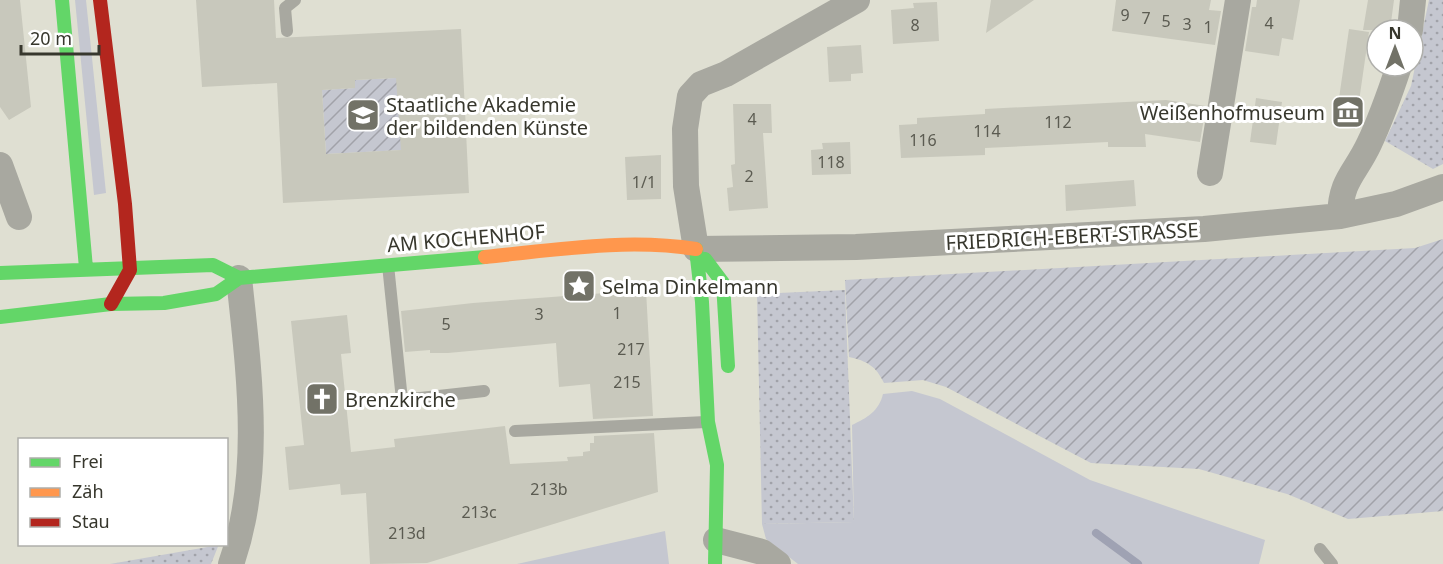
<svg xmlns="http://www.w3.org/2000/svg" width="1443" height="564" font-family="'Noto Sans',sans-serif">
  <style>
    .grass { fill: #c5c7d0 }
    .park { fill: url(#park-dots) }
    .garden { fill: url(#garden-furrows) }
    .lines { fill: none; stroke-linecap: round; stroke-linejoin: round }
    .stream { stroke: #9fa2b3; stroke-width: 8 }
    .building { fill: #c8c8bc; fill-rule: evenodd }
    .lane { stroke: #a8a8a0; stroke-width: 12 }
    .street { stroke: #a8a8a0; stroke-width: 26 }
    .fast { stroke: #63d668; stroke-width: 14 }
    .slow { stroke: #ff974d; stroke-width: 14 }
    .jam { stroke: #b3261e; stroke-width: 14 }
    .labels { text-anchor: middle; dominant-baseline: central; stroke-width: 6; stroke-linejoin: round; paint-order: stroke }
    .number-label { font-size: 16px; fill: #5b5b51 }
    .poi-label { font-size: 20px; fill: #37372d; stroke: #fff; text-anchor: start }
    .street-label { font-size: 20px; fill: #37372d; stroke: #fff }
  </style>
  <defs>
    <pattern id="park-dots" width="8" height="8" patternUnits="userSpaceOnUse" patternTransform="scale(1.5)"><rect width="8" height="8" fill="#c5c7d0"/><path d="M2 2h.1M6 6h.1" fill="none" stroke="#a1a2a9" stroke-width="1.8" stroke-linecap="round"/></pattern>
    <pattern id="garden-furrows" width="10" height="10" patternUnits="userSpaceOnUse" patternTransform="scale(1.5)"><rect width="10" height="10" fill="#c5c7d0"/><path d="M-1 1l2-2M0 10L10 0M9 11l2-2" fill="none" stroke="#a1a2a9"/></pattern>
  </defs>
  <rect width="100%" height="100%" fill="#dfdfd2"/>
  <path class="grass" d="M75,0h11l20,193 -12,2z
    M912,391l28,8 150,81 175,60 -6,24h-461l-32,-25 -4,-15 92,-2 -2,-97c15,-7 27,-14 31,-31z
    M665,531l4,33h-152z"/>
  <path class="park" d="M1429,0h14v164l-10,5 -48,-28 26,-55z
    M845,290l9,232 -92,2 -5,-230z
    M219,544l-8,20h-101l109,-19z"/>
  <path class="garden" d="M396,78l26,71 -96,5 -4,-64 33,-2v-8z
    M1443,239v272l-95,8 -61,-25 -88,-25 -108,-6 -145,-76 -23,-7 -39,3c-8,-17 -17,-22 -35,-26l-4,-77 570,-32z"/>
  <g class="lines">
    <path class="stream" d="M1096,533l42,31"/>
  </g>
  <path class="building" d="M0,0h20l11,107 -22,13 -9,-13z
    M196,0h78l2,38 185,-9 8,164 -186,10 -6,-120 -75,4zM396,78l5,72 -75,4 -4,-64 33,-2v-8z
    M991,0h43l-48,33z
    M1116,0h95l-2,10 12,1 -6,34 -103,-14z
    M1257,0h43l-7,40 -11,-2 -3,18 -34,-5 7,-44h4z
    M1368,0h26l-4,30h-27z
    M937,2l2,39 -46,3 -2,-34 23,-2 -1,-5z
    M1349,29l20,3 -14,97 -20,-3z
    M861,45l2,28 -12,1v7l-22,1 -2,-35z
    M1256,98l26,4 -6,43 -26,-3z
    M1166,100l40,6 -6,36 -55,-8 1,13h-38v-5l-123,6v7l-84,3 -2,-33 18,-1v-6l68,-4v-5z
    M733,104h38l1,29h-9l5,75 -39,3 -2,-23 6,-1 -2,-22 4,-1z
    M850,142l1,32 -39,1 -1,-25 12,-1 -1,-6z
    M661,155v44l-34,1 -2,-43z
    M1134,180l2,26 -70,5 -1,-26z
    M646,290l7,126 -60,3 -3,-35 -31,3 -3,-44 -108,10h-18v-3l-25,2 -4,-41 72,-8z
    M347,315l4,38 -10,1 10,98 44,-5 -1,-8 111,-13 5,38 58,-3 -1,-4 16,-1v-4l7,-1v-8h4v-7l60,-3 4,59 -231,71 -57,1 -4,-71 -25,2 -1,-11 -51,6 -4,-43 19,-2 -13,-124z"/>
  <g class="lines">
    <path class="lane" d="M287,31l-2,-23 10,-8
      M388,265l14,135 82,-9
      M515,431l191,-9
      M1320,549l12,15"/>
    <path class="street" d="M857,0l-131,74 -25,10 -11,12 -5,33 1,57 10,63 160,-2 348,-18 136,-13 56,-12 47,-17
      M1410,30l3,-30
      M0,165l19,52
      M1210,173l28,-173
      M1340,216c1,-37 15,-42 29,-72 12,-25 21,-51 30,-78
      M716,540l46,12 16,12
      M231,564c32,-90 18,-192 8,-286"/>
    <path class="fast" d="M62,0l24,268
      M696,249l6,53 6,120 9,43 -2,99
      M705,259l18,24 5,83
      M0,273l213,-8 26,13
      M0,317l111,-13 53,-1 52,-9 23,-16 246,-21"/>
    <path class="slow" d="M485,257c70,-7 141,-19 211,-8"/>
    <path class="jam" d="M100,0l25,204 5,66 -19,34"/>
  </g>
  <defs>
    <g id="museum-square" transform="scale(1.725)"><rect x="-9" y="-9" width="18" height="18" rx="4" fill="#727267" stroke="#fff"/><path d="M0-6L6-3V-2H-6V-3ZM-5-1h2V3h-2ZM-1-1h2V3h-2ZM3-1h2V3H3ZM-6 4H6V6H-6Z" fill="#fff"/></g>
    <g id="university-square" transform="scale(1.725)"><rect x="-9" y="-9" width="18" height="18" rx="4" fill="#727267" stroke="#fff"/><path d="M0-5L7-2L0 1L-7-2ZM-4 1L0 2.5L4 1V4Q0 6-4 4Z" fill="#fff"/></g>
    <g id="sight-square" transform="scale(1.725)"><rect x="-9" y="-9" width="18" height="18" rx="4" fill="#727267" stroke="#fff"/><path d="M0-6L1.8-2.2L6-1.7L2.9 1.2L3.7 5.4L0 3.3L-3.7 5.4L-2.9 1.2L-6-1.7L-1.8-2.2Z" fill="#fff"/></g>
    <g id="church-square" transform="scale(1.725)"><rect x="-9" y="-9" width="18" height="18" rx="4" fill="#727267" stroke="#fff"/><path d="M-1.2-6h2.4v3.5h3.3v2.4h-3.3V6h-2.4V-.1h-3.3v-2.4h3.3Z" fill="#fff"/></g>
  </defs>
  <g fill-rule="evenodd">
    <use href="#museum-square" x="1348" y="112"/>
    <use href="#university-square" x="363" y="115"/>
    <use href="#sight-square" x="579" y="286"/>
    <use href="#church-square" x="322" y="399"/>
  </g>
  <g class="labels">
    <g class="number-label">
      <text x="1125" y="15">9</text>
      <text x="1146" y="18">7</text>
      <text x="1166" y="21">5</text>
      <text x="1269" y="23">4</text>
      <text x="1187" y="24">3</text>
      <text x="915" y="25">8</text>
      <text x="1208" y="27">1</text>
      <text x="752" y="119">4</text>
      <text x="1058" y="122">112</text>
      <text x="987" y="131">114</text>
      <text x="923" y="140">116</text>
      <text x="831" y="162">118</text>
      <text x="749" y="176">2</text>
      <text x="644" y="182">1/1</text>
      <text x="617" y="313">1</text>
      <text x="539" y="314">3</text>
      <text x="446" y="324">5</text>
      <text x="631" y="349">217</text>
      <text x="627" y="382">215</text>
      <text x="549" y="489">213b</text>
      <text x="479" y="512">213c</text>
      <text x="407" y="533">213d</text>
    </g>
    <g class="poi-label">
      <text x="386" y="104">Staatliche Akademie<tspan x="386" dy="23">der bildenden Künste</tspan></text>
      <text x="1325" y="112" text-anchor="end">Weißenhofmuseum</text>
      <text x="602" y="286">Selma Dinkelmann</text>
      <text x="345" y="399">Brenzkirche</text>
    </g>
    <g class="street-label">
      <text transform="translate(1072 236) rotate(-3)">FRIEDRICH-EBERT-STRASSE</text>
      <text transform="translate(466 238) rotate(-5)">AM KOCHENHOF</text>
    </g>
  </g>
  <rect x="18" y="438" width="210" height="108" fill="#ffffff" stroke="#afafab" stroke-width="1.5"/>
  <rect x="30" y="458" width="30" height="9" fill="#63d668" stroke="#afafab" stroke-width="1.5"/>
  <text x="72" y="468" font-size="18" fill="#37372d">Frei</text>
  <rect x="30" y="488" width="30" height="9" fill="#ff974d" stroke="#afafab" stroke-width="1.5"/>
  <text x="72" y="498" font-size="18" fill="#37372d">Zäh</text>
  <rect x="30" y="518" width="30" height="9" fill="#b3261e" stroke="#afafab" stroke-width="1.5"/>
  <text x="72" y="528" font-size="18" fill="#37372d">Stau</text>
  <g transform="translate(1395 48)"><circle r="28" fill="#ffffff" stroke="#afafab" stroke-width="1.5"/>
  <path d="M0-4.5L10 22L0 15L-10 22Z" fill="#727267"/>
  <text y="-9" font-size="16" font-weight="bold" text-anchor="middle" fill="#37372d">N</text>
  </g>
  <path d="M21 45v9h78v-9" fill="none" stroke="#37372d" stroke-width="3"/>
  <text x="30" y="45" font-size="18" fill="#37372d" stroke="#ffffff" stroke-width="4.5" paint-order="stroke">20 m</text>
</svg>
